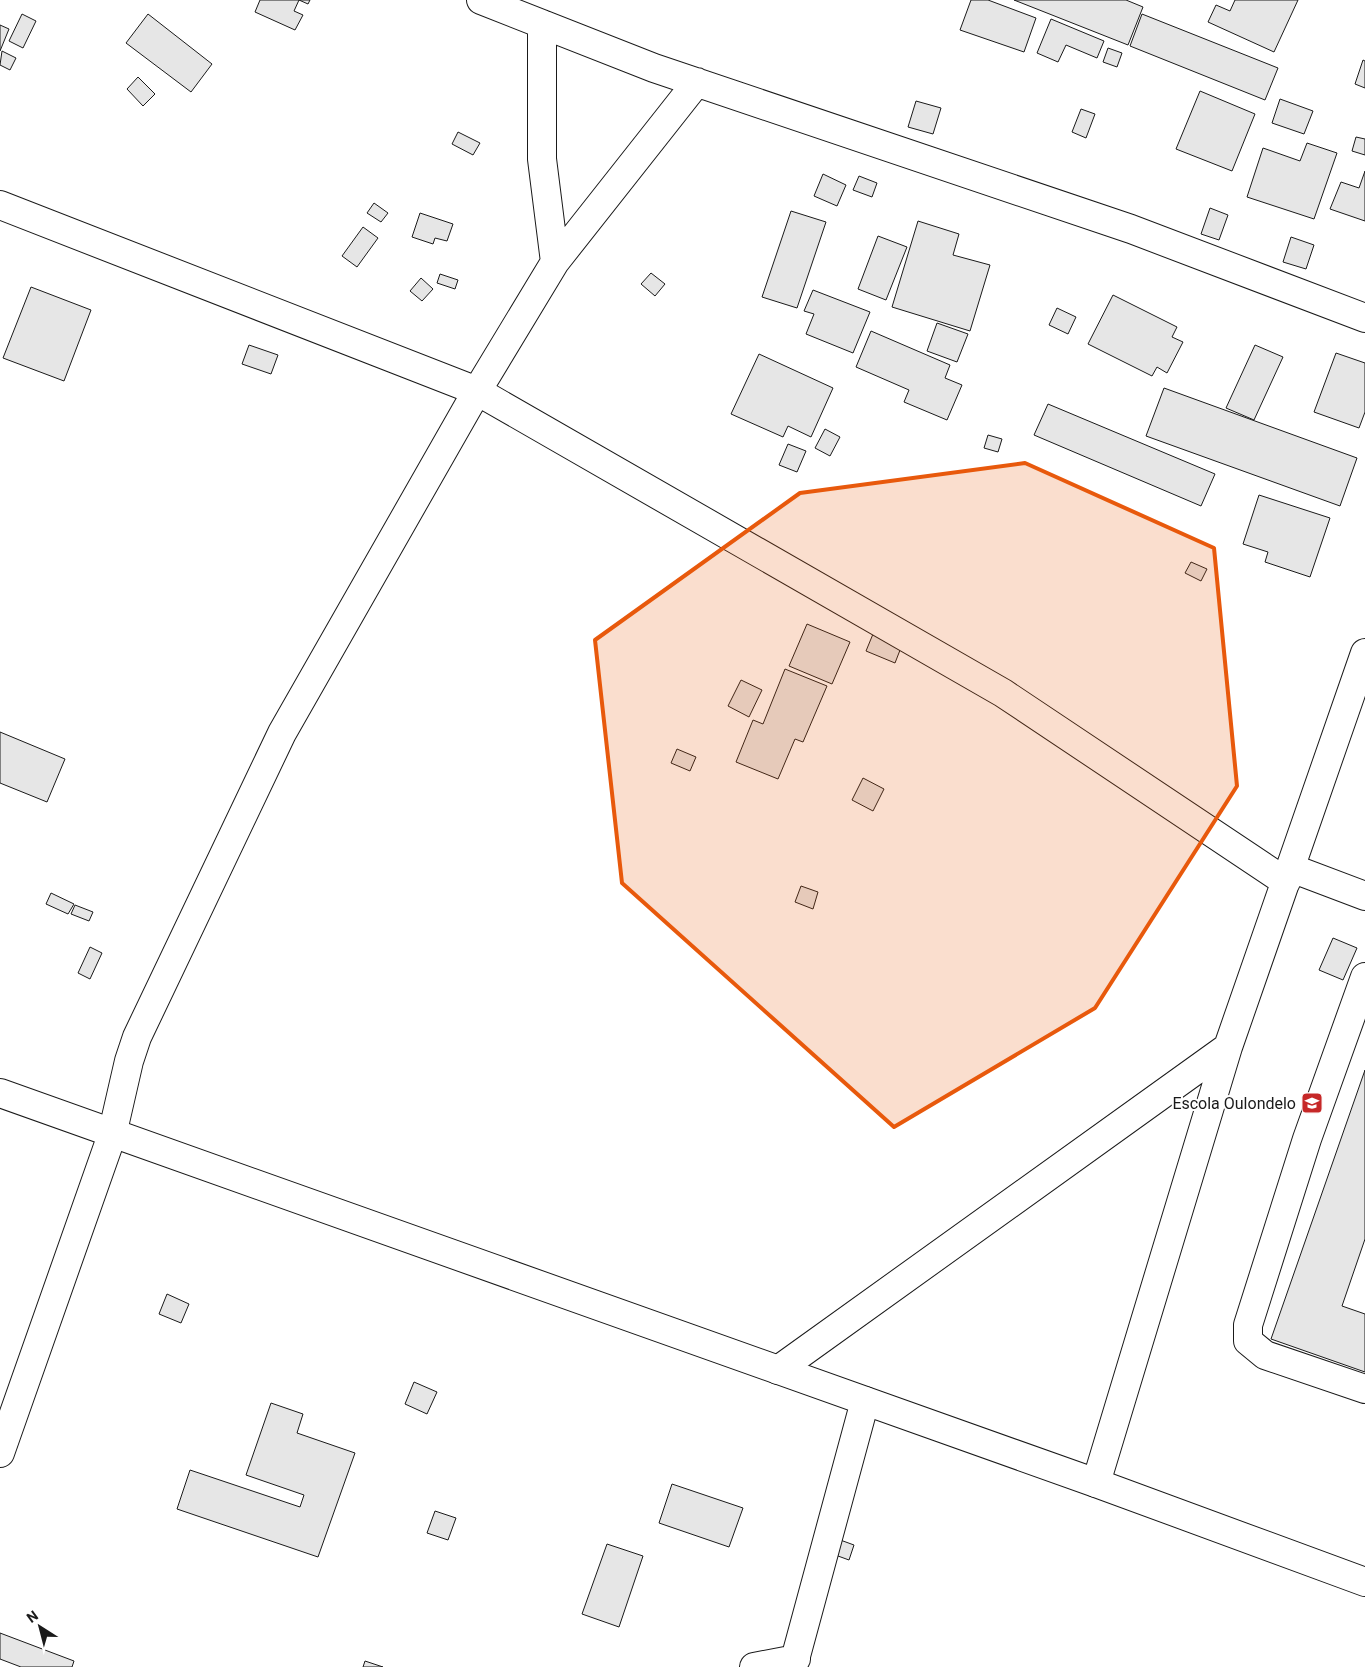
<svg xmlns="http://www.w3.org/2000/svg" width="1365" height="1667" font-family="Roboto,sans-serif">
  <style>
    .building { fill: #e6e6e6; stroke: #1a1a1a }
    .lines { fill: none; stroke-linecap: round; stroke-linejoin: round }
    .minor-casing { stroke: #1a1a1a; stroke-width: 30 }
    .major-casing { stroke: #1a1a1a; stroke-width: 30 }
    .minor { stroke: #fff; stroke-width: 28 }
    .major { stroke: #fff; stroke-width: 28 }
    .marked { fill: #e8590c; fill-opacity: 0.2; stroke: #e8590c; stroke-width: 4; stroke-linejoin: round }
    .labels { text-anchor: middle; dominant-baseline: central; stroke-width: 4; stroke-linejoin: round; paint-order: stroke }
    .poi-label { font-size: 16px; fill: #1a1a1a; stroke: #fff; text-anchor: end }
  </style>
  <rect width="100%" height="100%" fill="#fff"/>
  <path class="building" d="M260,0h50l-2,4 -9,-4 -5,11 9,4 -8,15 -40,-18z
    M971,0h17l48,18 -12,34 -64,-22z
    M1014,0h112l17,7 -15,38z
    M1235,0h63l-24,52 -66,-30 8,-17 14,6z
    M22,14l14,7 -13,27 -14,-7z
    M148,14l64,50 -21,28 -65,-49z
    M1142,14l136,54 -13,32 -135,-54z
    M1051,19l53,22 -7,17 -31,-13 -8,17 -21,-9z
    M0,25l9,4 -9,22z
    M1108,48l14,5 -5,14 -14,-5z
    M2,51l14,7 -6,12 -10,-5z
    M1363,60l2,1v27l-10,-4z
    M138,77l17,17 -12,12 -16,-17z
    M1200,91l55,23 -23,57 -56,-22z
    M1280,99l33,12 -9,23 -32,-11z
    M916,101l25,7 -8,26 -25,-7z
    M1081,109l14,5 -9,24 -14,-6z
    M458,132l22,11 -7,12 -21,-11z
    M1356,137l9,2v16l-13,-4z
    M1307,143l30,10 -23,66 -67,-22 16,-49 37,13z
    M1365,171v50l-35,-12 11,-27 18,6z
    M823,174l23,11 -9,21 -23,-10z
    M859,176l18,7 -5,14 -19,-7z
    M374,203l14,10 -7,9 -14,-9z
    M1210,208l18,7 -9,25 -18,-6z
    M791,211l35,11 -29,86 -35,-11z
    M420,213l33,11 -6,17 -12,-3 -2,6 -21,-7z
    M918,221l41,13 -6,21 37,10 -20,66 -78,-24z
    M363,227l15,11 -21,29 -15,-11z
    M878,236l29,11 -21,53 -28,-11z
    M1291,237l23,8 -8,24 -23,-7z
    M651,273l14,11 -10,12 -14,-12z
    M440,274l18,6 -3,9 -18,-6z
    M421,278l12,11 -11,12 -12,-10z
    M31,287l60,23 -27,71 -61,-23z
    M813,290l57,22 -17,41 -47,-19 8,-20 -10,-3z
    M1113,295l64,32 -5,10 11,5 -16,31 -10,-6 -5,9 -64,-32z
    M1057,308l19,9 -8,17 -19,-9z
    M937,323l31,11 -11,28 -30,-11z
    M871,331l79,34 -5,13 17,7 -15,35 -43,-18 5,-12 -53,-23z
    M249,345l29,10 -7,19 -29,-10z
    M1255,345l28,12 -29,63 -28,-12z
    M1336,353l29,10v49l-6,16 -45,-16z
    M759,354l74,34 -22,49 -23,-11 -5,11 -52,-23z
    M1164,388l193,70 -17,48 -194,-70z
    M1048,404l167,70 -14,32 -167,-71z
    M825,429l15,8 -10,19 -15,-8z
    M988,435l14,4 -4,13 -14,-4z
    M788,444l18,7 -9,21 -18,-7z
    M1259,495l71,23 -20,59 -45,-15 3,-10 -25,-8z
    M1191,562l16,7 -6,12 -16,-8z
    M807,624l43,18 -18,42 -43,-18z
    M873,634l29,11 -7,18 -29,-12z
    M785,669l42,17 -24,56 -8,-3 -17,40 -42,-17 17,-42 10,4z
    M741,680l21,10 -13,27 -21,-11z
    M0,732l65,27 -18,43 -47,-19z
    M677,749l19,8 -6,14 -19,-8z
    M863,778l21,11 -11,22 -21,-11z
    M801,886l17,6 -5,17 -18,-7z
    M51,893l23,11 -6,10 -22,-10z
    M75,905l18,7 -4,9 -18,-7z
    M1333,938l24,10 -14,32 -24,-10z
    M90,947l12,6 -12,26 -12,-6z
    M1365,1070v169l-23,67 23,8v58l-94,-33z
    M167,1294l22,10 -8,19 -22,-9z
    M414,1382l23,10 -10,22 -22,-10z
    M271,1403l32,11 -6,19 58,20 -37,104 -141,-48 13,-39 110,37 4,-12 -58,-20z
    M672,1484l71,24 -14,39 -70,-24z
    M435,1511l21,7 -8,22 -21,-7z
    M832,1537l22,8 -5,15 -22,-8z
    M607,1544l36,12 -24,71 -37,-13z
    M0,1633l74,28 -2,6h-51l-21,-8z
    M365,1661l18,6h-20z"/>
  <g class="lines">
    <g class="minor-casing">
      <path id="minor" d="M481,0l173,68 477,161 234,89
        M542,24v135l13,103
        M0,205l477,186 526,302 283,189
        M1291,868l74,28
        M1365,977l-58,162 -59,186v16l17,14 100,34
        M778,1370l450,-323
        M0,1453l112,-318 17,-74 8,-24 145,-304 195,-342 78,-129 142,-180
        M1096,1483l132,-436 137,-394
        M754,1667l42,-8
        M793,1667l72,-266"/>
    </g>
    <g class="major-casing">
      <path id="major" d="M0,1093l1096,390 269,99"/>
    </g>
    <use href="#minor" class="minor"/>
    <use href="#major" class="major"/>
  </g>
  <path class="marked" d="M1025,463l189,85 23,238 -142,222 -201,119 -272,-244 -27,-243 205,-147z"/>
  <defs>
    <g id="school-square" transform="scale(1.125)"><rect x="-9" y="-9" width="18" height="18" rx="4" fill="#c62828" stroke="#fff"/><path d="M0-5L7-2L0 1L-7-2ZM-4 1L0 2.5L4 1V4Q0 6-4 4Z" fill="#fff"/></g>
  </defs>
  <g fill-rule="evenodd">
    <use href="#school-square" x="1312" y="1103"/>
  </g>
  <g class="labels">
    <g class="poi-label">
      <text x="1296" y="1103">Escola Oulondelo</text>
    </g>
  </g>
  <g transform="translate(40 1627) rotate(324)" stroke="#ffffff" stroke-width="4" paint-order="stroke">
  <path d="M0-4L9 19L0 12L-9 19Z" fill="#1a1a1a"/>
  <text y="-8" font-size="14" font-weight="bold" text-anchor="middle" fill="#1a1a1a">N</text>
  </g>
</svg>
